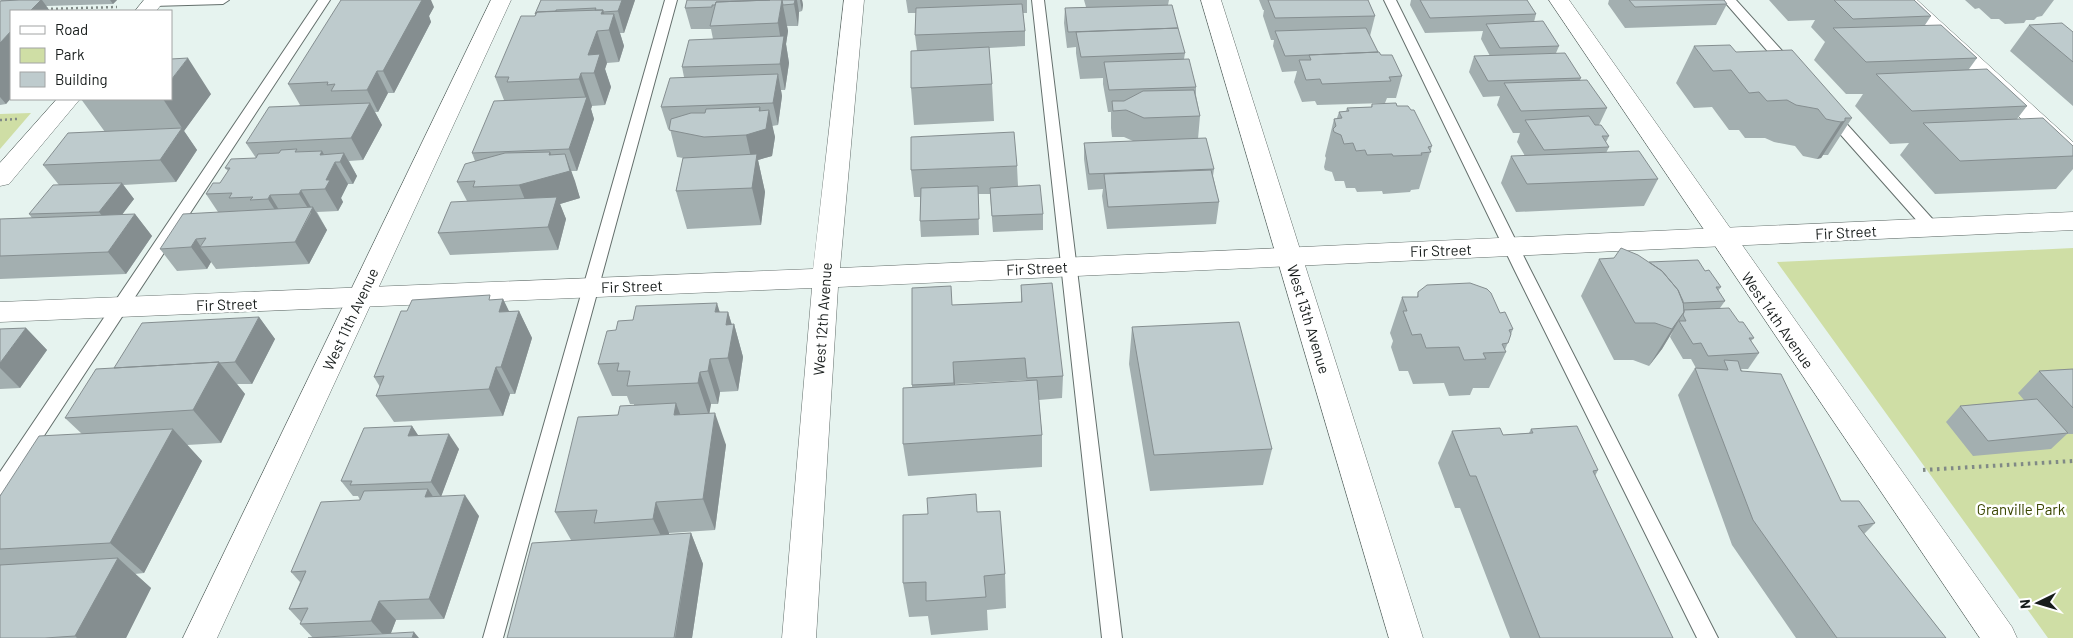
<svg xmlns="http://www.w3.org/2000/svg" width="2073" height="638" font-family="Barlow,sans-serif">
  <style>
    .green { fill: #cfdea5 }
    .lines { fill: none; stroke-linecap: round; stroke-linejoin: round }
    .lane-casing { stroke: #646f6c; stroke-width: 2 }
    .street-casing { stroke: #646f6c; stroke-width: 1 }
    .secondary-casing { stroke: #646f6c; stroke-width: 1 }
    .path-far1 { stroke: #808986; stroke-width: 2.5; stroke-dasharray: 2 3; stroke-linecap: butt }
    .path { stroke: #808986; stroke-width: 4; stroke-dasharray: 2.5 4.5; stroke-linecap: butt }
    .lane { fill: #fff; fill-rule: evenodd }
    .street { fill: #fff; fill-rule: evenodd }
    .secondary { fill: #fff; fill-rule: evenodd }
    .wall { fill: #a3afb0; fill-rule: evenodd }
    .shaded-wall { fill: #858e90 }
    .building { fill: #becbcd; stroke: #858e90 }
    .labels { text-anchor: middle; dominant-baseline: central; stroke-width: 5; stroke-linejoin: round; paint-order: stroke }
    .street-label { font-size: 15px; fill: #171c1b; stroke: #fff }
    .park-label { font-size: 15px; fill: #3a4600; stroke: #fff }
  </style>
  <rect width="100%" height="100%" fill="#e6f3ef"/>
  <path class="green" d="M31,113l-31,36v-35z
    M2073,248v390h-25l-271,-376z"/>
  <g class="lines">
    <g class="lane-casing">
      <path id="lane" d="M148,0h81l-6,4 -70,2 -4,-1 -2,-3z
        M318,0h12l-323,492 -7,3v-23z
        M665,0h12l-174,638h-20z
        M1032,0h12l78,638h-20z
        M1384,0h12l134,269 188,369h-21l-183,-369z
        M1723,0h13l58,64 1,3 -1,3h-10z
        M1830,110l5,1 102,113 3,4 -3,4h-10l-102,-115 -2,-3z"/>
    </g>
    <g class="street-casing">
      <path id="street" d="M144,0h21l-9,11h-21z
        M491,0h20l-294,638h-34z
        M1201,0h20l202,638h-34z
        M1549,0h20l443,627 5,11h-37z
        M1895,0h22l156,142v21l-8,-3z
        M57,99h23l-71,85 -9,2v-23z"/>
    </g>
    <g class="secondary-casing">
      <path id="secondary" d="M844,0h20l-24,268 1233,-56v18l-1235,57 -22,351h-34l30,-350 -812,34v-20l813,-33z"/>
    </g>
    <path class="path-far1" d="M46,9l71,-2
      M0,120l17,-1"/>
    <path class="path" d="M1923,470l150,-9"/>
    <use href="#lane" class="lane"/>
    <use href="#street" class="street"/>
    <use href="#secondary" class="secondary"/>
  </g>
  <path class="wall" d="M1,0h116l-4,4 -66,2 -36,5v87l-5,6 -6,1v-104h1z
    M541,0h94l-11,33h-4l4,13 -5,16 -12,1 -2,6 6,18 -6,18 -13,1 -1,3 3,10 -17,52h-6l9,27 -20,6 6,15 -8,31 -108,5 -12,-22 29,-32 -10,-19 18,-21 -3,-8 32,-53 -9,-23 40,-61v-2z
    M687,0h115l1,5 -1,6 -3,1 -1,14h-11l1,5 -2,13 3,19 -4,27h-4l1,6 -4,29 -6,1 3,11 -3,19 -14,4 7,32 -4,33 -74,4 -11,-38 7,-33 -6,-1 -7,-28h-2l-7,-22 23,-30 -2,-10 31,-28 -2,-10h-20l-6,-21z
    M906,0h121v13h-4l2,18v15l-36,2 3,36 2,37 -80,4 -3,-37 6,-37 -2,-16 1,-22h-8z
    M1084,0h85l-1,5 17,48 -1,6 12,28v8l4,21 -2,23 16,30 -1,7 6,26 -3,22 -109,5 -5,-33 1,-7 -15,1 -4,-31v-16l49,-2 -9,-4h-12l-1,-9v-16h-3l-5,-28v-6l-23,1 -4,-26v-6l-9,1 -3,-25 1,-15 21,-1z
    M1259,0h109l7,16 -5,20 8,16 24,24 -6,22h-9l-2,5 -68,2 -2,-4 -13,1 -8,-20 3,-11 -15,1 -9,-26 1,-6h-3l-8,-24 1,-6h-1z
    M1411,0h116l9,14 -2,8 25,24 -3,7 25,25 -1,2 27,28 -8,17 10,11 -3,6 3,5 -3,6 52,26 -14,27 -128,6 -15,-29 10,-27h14l-8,-14 3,-9h-7l-16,-28 3,-9 -17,1 -14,-25 5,-16h16l-9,-17 2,-8 -58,2 -15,-28z
    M1609,0h115l3,4 -11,21 -91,3 -17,-24z
    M1769,0h145l17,16 -6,9 52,33 -8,11 58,37 -10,13 56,27v23l-17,20 -121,5 -35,-39 9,-12 -19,1 -35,-38 8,-12h-17l-32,-34 11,-18 -14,-15 4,-7 -27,1z
    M1965,0h89l-12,16 -5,1 -3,3h-8l-2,3 -19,1 -6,-5h-8l-12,-11 -4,1z
    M434,7l-5,9 2,6 -37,71h-6l-10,19h-3l7,13 -19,35 -14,1 8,15 -4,8h-5l-7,14 2,4 -5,9 -21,1 10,18 -18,34 -93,5 -5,-7 -4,7 -30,2 -17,-22 58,-37 -12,-18 14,-11 8,-12 -3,-3 31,-10 -10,-15 54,-38 -12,-21z
    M2029,25l44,7v74l-63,-55z
    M1694,46l42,6 116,66 -24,37h-5l-2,3 -4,1 -14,-3 -8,-10 -21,-4 -9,-4h-20l-6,-8h-10l-17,-23 -18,1 -18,-25z
    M211,94l-27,37 13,19 -21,32 -53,3 11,14 -12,15h13l17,22 -26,38 -126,5v-60l32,-1 -3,-4 30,-29 -16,-20 62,-33 -24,-33h90z
    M1372,104l25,2 35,40 -13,43 -8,1 -1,2 -27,2 -1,-3 -25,1 -2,-4h-9l-2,-7h-9l-3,-9 -7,-2 -1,-3 2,-9 -1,-2 9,-37 3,-1 2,-6 7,-1 1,-3 24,-1z
    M1017,166l1,20 25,28v16l-50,2 -3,-38h-12l1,41 -58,2 -1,-16v-24h-6l-3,-27z
    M1614,258l91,13 16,16 -3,4 7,10 -5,7 19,14 15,16 -3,3 8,12 -11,16h-7l100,132 34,22 -11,11 82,104h-150l-64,-93 -54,-150 17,-27h1l-5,-9h-8l-13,-22 3,-6 -11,18 -13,17 -16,-6h-19l-33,-64 18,-37z
    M1021,285l42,91 -1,22 -23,2 3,35v32l-134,9 -5,-32 9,-56v-3l40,-80 69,-3zM1026,380v1l-71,4v-1z
    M1418,292l82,21 13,16 -8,21 1,2 -17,36h-16l-3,7 -21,1 -5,-13 -31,1 -5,-13h-9l-8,-24 2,-6 -3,-8 12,-36h15z
    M503,299l6,12h10l13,27 -17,56h-5l-7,22 -109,6 -18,-26 4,-9 -6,-10 119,-77z
    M720,312h8l4,13 2,-1 9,33 -5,34 -18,1 -2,12h-7l-2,9 17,32 -11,85 -46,3v2l22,-2 12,31 -11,74h-185l64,-98 -16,-28 63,-97 16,-10v-1h-4l-3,-8h-15l-14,-32 18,-34 17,-10z
    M259,317l16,22 -23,45h-15l8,10 -24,49 -34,2 15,16 -58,112 -9,1 16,14 -25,50h-126v-142l82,-62 -17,-16 49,-50z
    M1132,327l140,122 -9,36 -113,6 -21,-127z
    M26,328l21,22 -27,38 -20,1v-60z
    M2073,369v65h-6l-16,15 -78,7 -27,-34 14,-16 64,-6 -6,-7 21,-22z
    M412,426l6,10 41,13 -18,47 38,20 -35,103 -48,1 -5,13 -78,5 -13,-14 1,-2 -12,-13 11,-27 -9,-10 69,-72 -2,-4h-5l-12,-15z
    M1531,429l67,41 -3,6 78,162h-163l-50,-130h-5l-17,-45 14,-32 51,4 26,-2z
    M977,512l28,62 1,34 -19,2 1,20 -57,5 -3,-19 -19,1 -6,-34z"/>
  <path class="shaded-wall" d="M41,0h1l8,11h-20z
    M110,0h7l-4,4z
    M417,0h14l3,7 -5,9 2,6 -37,71 -11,-22z
    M622,0h13l-11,33 -6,-22z
    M782,0l6,31 -2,13 3,19 -4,27 -5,-26 2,-16 -4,-25z
    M795,0h2l2,12 -1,14 -4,-22z
    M800,0h2l1,5 -1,6z
    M603,10l6,19 5,-15 10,32 -5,16 -10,-32 -8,-16z
    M11,31v67l-5,6 -6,-7v-54z
    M597,31l10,32 -2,6 6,18 -6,18 -17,-50z
    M188,58l23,36 -27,37 -21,-32h8v-19z
    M377,71l11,22 -10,19 -11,-22z
    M581,73l11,33 -1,3 3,10 -17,52 -8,-22 17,-50 -7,-20z
    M778,74l4,22 -4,29 -5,-22z
    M370,103l12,22 -19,35 -12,-22z
    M760,107l4,23 5,-20 6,27 -3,19 -14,4 7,32 -4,33 -9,-37v-26l-6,-27 13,-24z
    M1845,121l-24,37 -4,1 24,-37z
    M182,128l15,22 -21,32 -16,-22z
    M322,151l10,17 3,-6 13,22 -7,14 2,4 -5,9 -13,-22 -5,-34z
    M550,152l9,22 6,-20 10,27 5,17 -20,6 6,15 -8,31 -10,-23 -18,-15 -11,-27 30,-30z
    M344,153l13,23 -4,8 -13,-22z
    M122,183l12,16 -22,29 -13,-16z
    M301,190l11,19 1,-2 14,23 -18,34 -14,-22 16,-29 -12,-19z
    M270,195l14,23 -2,3 -14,-22z
    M135,214l17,22 -26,38 -18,-22z
    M196,239l5,8h-1l11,15 -4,7 -16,-22z
    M503,299l12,25 4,-13 13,27 -17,56 -14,-27 -2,-55z
    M717,303l10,33 -12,-24z
    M728,312l5,17 1,-5 9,33 -5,34 -10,-33 -2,-33z
    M1684,312l-22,37 -13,17 23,-37z
    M259,317l16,22 -23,45 -17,-22z
    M26,328l21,22 -27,38 -20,-20v-5z
    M710,359l10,33 -2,12 -10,-33z
    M219,362l26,32 -24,49 -28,-33z
    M953,362l2,22v20z
    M496,367l14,27 -7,22 -14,-27z
    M700,372l11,32 -2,12 -11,-33z
    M676,403l12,32 -14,-20z
    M715,413l11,32 -11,85 -12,-31z
    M412,426l10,15 -14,-5z
    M173,429l29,32 -58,112 -34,-30z
    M449,434l10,15 -18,48 -10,-15z
    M428,489l14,21 -17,-13z
    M465,495l14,21 -35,103 -15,-20z
    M656,502l13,31 -2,16 -14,-30z
    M691,533l12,31 -11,74h-17z
    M118,558l33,30 -25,50h-49l-2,-2z
    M379,601l17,19 -7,18h-3l-15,-17z
    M414,632l5,6h-7z"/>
  <path class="building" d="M19,0h22l-11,11h-19v20l-11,12v-42z
    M341,0h81l-39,71h-6l-10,19 -36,1 4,-7 -8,1 1,-3 -40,2z
    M541,0h81l-4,11 -15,1v-2h-8l1,-2 -40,2v1l-19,1 -2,2z
    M687,0h83l-54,2 -1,3h-3v2l-27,1z
    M770,0h12l-4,23 -68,3 6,-24z
    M782,0h13l-1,4 -11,1z
    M1268,0h100l7,16 -100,2z
    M1420,0h107l9,14 -106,4z
    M1629,0h95l3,4 -92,3z
    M1834,0h80l17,16 -78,3z
    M1022,4l3,27 -110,4 1,-27z
    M1172,5l6,23 -110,4 -3,-24z
    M603,10l-2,4h13l-5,16 -12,1 -9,24 12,-1 -6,19h-13l-2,6 -72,3 2,-5h-14l26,-61h14l2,-4z
    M1543,21l16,25 -59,2 -14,-24z
    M2062,23l11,9v30l-44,-37z
    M1941,25l36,33 -111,4 -33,-34z
    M1178,28l7,25 -104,4 -5,-25z
    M1366,28l12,24 -93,4 -10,-25z
    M784,36l-4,28 -98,3 7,-27z
    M1730,45l6,7 56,-2 60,68h-7v3l-4,1 -6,-1 -9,-2 -8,-10 -22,-4 -9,-5 -20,1 -8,-9 -10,1 -18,-23 -18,1 -19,-25z
    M989,47l3,37 -81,4v-37z
    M1379,52l2,3h11l10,21 -13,1 2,4 -69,3 -2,-5 -14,1 -7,-20h12l-2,-5z
    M1565,53l16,25 -93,3 -14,-25z
    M188,58l-17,22v-21z
    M1189,59l7,28 -87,3 -5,-28z
    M1987,69l40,37 -115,5 -36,-37z
    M778,74l-5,29 -112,4 9,-29z
    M1587,80l20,28 -86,3 -17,-28z
    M1194,90l6,26 -56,2 -18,-8 -13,1 -1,-10h12l19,-10z
    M587,97l-18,52 -97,4 22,-52z
    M370,103l-19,35 -105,5 23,-36z
    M1396,103l1,3h11l3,4h3l18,36 -4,1 3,5 -10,1 1,2 -29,1 -1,-2 -25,1 -2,-5 -9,1 -3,-8 -9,1 -3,-9 -7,-3 -1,-3 3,-3 -2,-7 8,-1 -3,-6 10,-1 -2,-3 25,-1v-3z
    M760,107l-1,4 10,-1 -3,19 -20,6 -42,2 -35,-7 2,-11 20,-6h14l1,-4z
    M1589,116l6,9h6l8,11h-7l7,11 -65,3 -19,-30z
    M2043,118l30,28v10l-113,5 -37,-38z
    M182,128l-22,32 -117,5 25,-32z
    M1014,132l3,34 -106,4v-33z
    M1206,138l8,31 -125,5 -5,-31z
    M297,149l-2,3 27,-1 -2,4 24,-2 -4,9h-5l-9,18h4l-5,9 -24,1 -2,4 -29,1 -2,4 -18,1 3,-3 -24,1 3,-5 -26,1 7,-11h7l10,-15h-5l6,-9 25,-1 2,-4 21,-1 2,-3z
    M1639,151l19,28 -131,5 -16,-28z
    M550,152l-1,3 16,-1 5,17 -51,14 -46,2 2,-6 -18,1 8,-18 40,-11z
    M757,154l-5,34 -76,3 7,-33z
    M1211,170l8,32 -111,5 -4,-33z
    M122,183l-23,29 -70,2 24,-29z
    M1040,185l3,29 -51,2 -2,-28z
    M978,186l1,33 -59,2 1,-33z
    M557,197l-9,30 -110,6 13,-31z
    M313,207l-18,35 -95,5 6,-9 -10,1 -5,8 -31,2 23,-35z
    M135,214l-27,38 -108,4v-37z
    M1621,248l17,7 24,16 16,19 5,11 1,11 -12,17 -17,-6h-20l-36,-64 15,-1z
    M1698,260l7,11 4,-1 12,17h-5l9,14 -42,2 -5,-13 -16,-19 -13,-9z
    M1052,283l11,93 -36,2 -2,-20 -72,4 1,21 -42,2v-97l39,-2 1,19 70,-3 -1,-17z
    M1470,283l17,6 4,4 9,20 5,-1 8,17 -4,1 2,4 -3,9 -6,1 4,8 -23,1 3,6 -22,1 -5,-13 -33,1 -5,-14 -9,1 -9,-24h4l-5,-14h16v-5l9,-7z
    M490,295l-1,5 14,-1 -4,13 20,-1 -18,56h-5l-7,22 -113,7 8,-20 -10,1 27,-66h6l5,-11z
    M717,303l-2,9h13l-2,13 8,-1 -6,34 -18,1 -2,12 -8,1 -2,11 -71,3 3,-15h-13l2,-8 -21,1 9,-33 9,-1 2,-9 15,-1 3,-14z
    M1729,308l10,14h4l11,16h-5l10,15 -51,3 -7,-13 -8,1 -14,-23h7l-3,-6 1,-3v-2z
    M259,317l-24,45 -16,1v-1l-105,6 28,-45z
    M1239,322l33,127 -118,6 -22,-128z
    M26,328l-26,35v-34z
    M1724,360l14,1 3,10 40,3 60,127h18l16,22 -17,3 88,112h-109l-84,-118 -58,-152 33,2z
    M219,362l-26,48 -128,8 31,-49z
    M2073,369v39l-34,-37z
    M1037,380l5,55 -139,9v-56z
    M2037,399l31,34 -80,8 -28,-35z
    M676,403l-2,12 41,-2 -12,86 -47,3 -3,17 -59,4 3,-13 -42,2 23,-95 40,-2 2,-9z
    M412,426l-4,10 41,-2 -18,48 -81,3 2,-4h-11l23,-53z
    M1577,426l21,44 -5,1 80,167h-133l-64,-162h-6l-18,-45 48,-3 3,7 30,-2 -2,-4z
    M173,429l-63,114 -110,6v-53l39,-60z
    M428,489l-3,8 40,-2 -36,104 -50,2 -8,20 -71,3 8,-16 -19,1 17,-38 -15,1 30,-70 39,-2 4,-9z
    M976,494l1,18 23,-1 5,63 -21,2 2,21 -60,4v-19l-23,1v-68l25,-1 -1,-16z
    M691,533l-17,105h-167l25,-95z
    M118,558l-43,78 -30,2h-45v-73z
    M414,632l-2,6h-104z"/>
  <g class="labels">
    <g class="street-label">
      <text transform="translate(1846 232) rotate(-3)">Fir Street</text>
      <text transform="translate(1441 250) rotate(-2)">Fir Street</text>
      <text transform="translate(1037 268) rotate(-3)">Fir Street</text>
      <text transform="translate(632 286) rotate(-2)">Fir Street</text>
      <text transform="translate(227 304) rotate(-2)">Fir Street</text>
      <text transform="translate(350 319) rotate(-65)">West 11th Avenue</text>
      <text transform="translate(822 319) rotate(-86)">West 12th Avenue</text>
      <text transform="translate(1309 319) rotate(73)">West 13th Avenue</text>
      <text transform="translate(1778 320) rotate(55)">West 14th Avenue</text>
    </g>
    <g class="park-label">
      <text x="2021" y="509">Granville Park</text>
    </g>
  </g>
  <rect x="10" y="10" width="162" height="90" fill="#ffffff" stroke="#a2a4a4"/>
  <rect x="20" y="26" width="25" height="8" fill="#ffffff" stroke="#a2a4a4"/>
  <text x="55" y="35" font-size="15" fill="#171c1b">Road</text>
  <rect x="20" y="48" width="25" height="15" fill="#cfdea5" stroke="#a2a4a4"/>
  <text x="55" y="60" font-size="15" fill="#171c1b">Park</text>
  <rect x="20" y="72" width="25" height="15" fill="#becbcd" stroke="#a2a4a4"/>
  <text x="55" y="85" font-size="15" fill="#171c1b">Building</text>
  <g transform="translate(2038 603) rotate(265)" stroke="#ffffff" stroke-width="4" paint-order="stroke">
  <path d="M0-4L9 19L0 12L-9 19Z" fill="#171c1b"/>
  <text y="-8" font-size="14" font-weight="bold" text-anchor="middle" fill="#171c1b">N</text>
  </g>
</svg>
